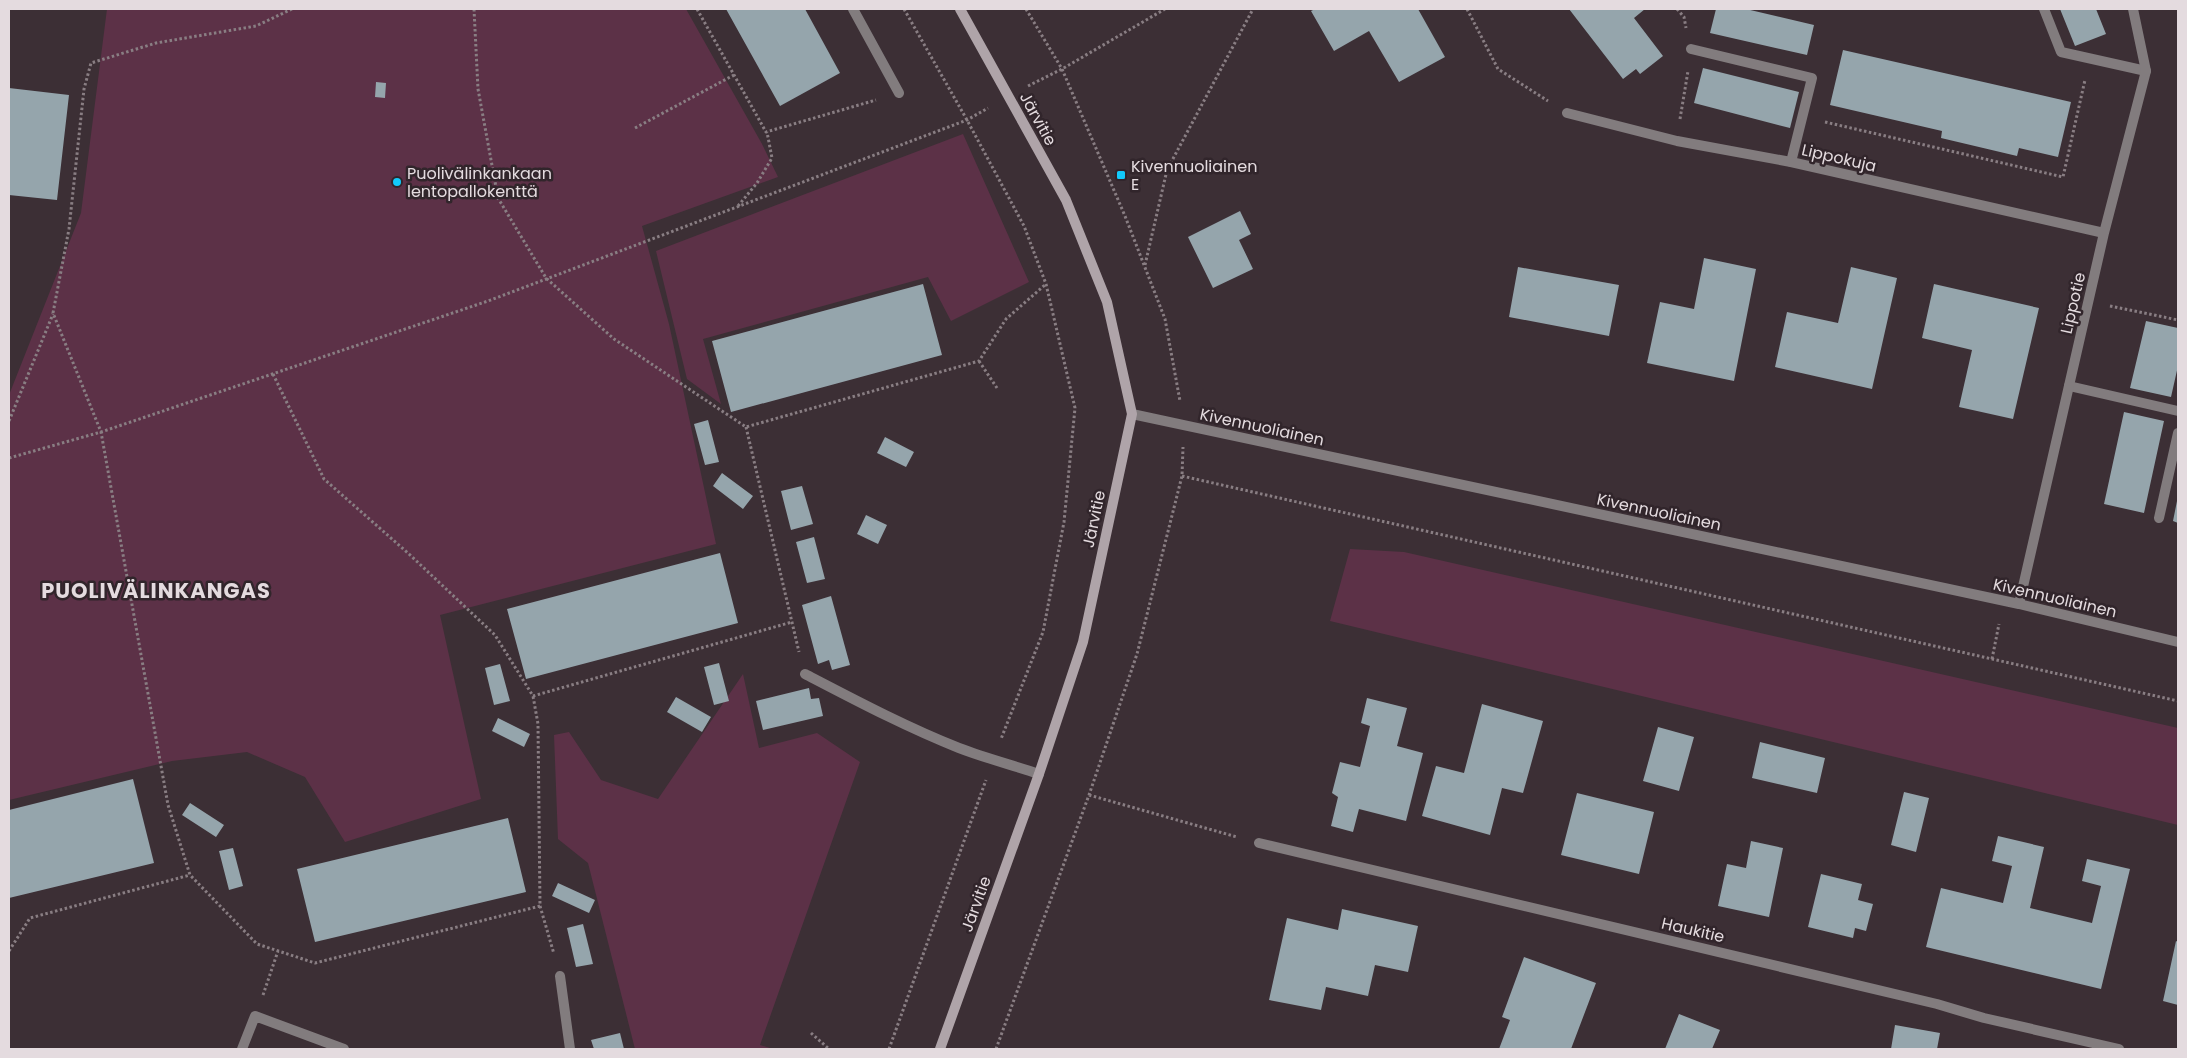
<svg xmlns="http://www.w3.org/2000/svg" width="2187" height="1058" font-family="Poppins,sans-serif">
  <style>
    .green { fill: #5c3147 }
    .building { fill: #95a5ac }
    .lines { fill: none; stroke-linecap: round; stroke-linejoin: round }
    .path { stroke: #897e83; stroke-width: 3; stroke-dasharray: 2.5 2.5; stroke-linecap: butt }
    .lane { stroke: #827c7e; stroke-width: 10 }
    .street { stroke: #827c7e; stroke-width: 10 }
    .secondary { stroke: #afa4a9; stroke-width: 10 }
    .poi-dot { fill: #12cafb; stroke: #31252b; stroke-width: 2 }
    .labels { text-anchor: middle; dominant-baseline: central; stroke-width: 5; stroke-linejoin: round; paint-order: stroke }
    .street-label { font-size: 16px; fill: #e4dbdf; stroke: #31252b }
    .poi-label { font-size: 16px; fill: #e4dbdf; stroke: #31252b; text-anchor: start }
    .district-label { font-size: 21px; font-weight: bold; letter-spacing: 1px; fill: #e4dbdf; stroke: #31252b }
  </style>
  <rect width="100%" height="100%" fill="#3c2f35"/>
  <path class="green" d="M107,9h579l76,135 16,33 -136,49 27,98 47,220 -276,71 41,184 -136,43 -40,-65 -58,-25 -75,9 -163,39v-405l72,-182z
    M963,134l66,148 -78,39 -23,-44 -225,62 18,65 -34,-25 -31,-128z
    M1350,549l54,3 774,176v97l-848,-204z
    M743,674l16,74 58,-15 43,29 -100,283 13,4h-138l-47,-186 -30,-24 -4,-104 15,-3 32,48 57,19z"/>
  <path class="building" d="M726,9h79l35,64 -60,33z
    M1315,9h103l27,48 -46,25 -30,-51 -35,20 -23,-40z
    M1569,9h76l-11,9 29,38 -23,18 -4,-5 -13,10z
    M1716,9h30l68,16 -7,30 -97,-22z
    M2060,9h36l10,25 -31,12z
    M1843,50l228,52 -13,55 -39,-9 -2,8 -76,-18 1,-7 -112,-26z
    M1703,68l96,24 -9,36 -96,-25z
    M376,82l10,1 -1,15 -10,-1z
    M9,88l60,7 -12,105 -48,-5z
    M1240,211l11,23 -12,6 14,29 -40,19 -25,-51z
    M1704,258l52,11 -22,112 -87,-18 13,-61 34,7z
    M1518,267l101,18 -10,51 -100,-19z
    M1851,267l46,11 -25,111 -97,-22 12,-55 51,11z
    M923,284l19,71 -211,57 -19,-71z
    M1934,284l105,24 -26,111 -54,-12 13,-57 -50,-12z
    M2146,321l32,7v38l-7,31 -41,-9z
    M2124,412l40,9 -20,92 -40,-9z
    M708,420l11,42 -14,3 -11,-41z
    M885,437l29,15 -8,15 -29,-14z
    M722,473l31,23 -10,13 -30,-23z
    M802,486l11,38 -22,6 -10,-39z
    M2177,501h1v22l-5,-2z
    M866,515l21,10 -9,19 -21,-10z
    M814,537l11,42 -18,4 -11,-41z
    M720,553l18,70 -212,56 -19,-70z
    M831,596l19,69 -18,5 -3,-10 -11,4 -16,-59z
    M719,663l10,38 -15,4 -10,-38z
    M500,664l10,37 -16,4 -9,-37z
    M809,688l2,11 8,-1 4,18 -60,14 -7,-29z
    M676,697l35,20 -9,15 -35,-20z
    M1367,698l40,10 -10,38 26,7 -17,68 -47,-12 -6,23 -22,-6 7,-29 -6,-4 8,-31 20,5 10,-41 -9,-3z
    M1482,704l61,17 -20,72 -21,-5 -12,47 -68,-19 14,-50 28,7z
    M498,718l32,16 -6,13 -32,-16z
    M1658,727l36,10 -15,54 -36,-10z
    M1760,742l65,16 -8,35 -65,-15z
    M133,779l21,84 -145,35v-88z
    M1904,792l25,6 -13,54 -25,-7z
    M1577,793l77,19 -15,62 -78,-19z
    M190,803l34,22 -8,12 -34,-22z
    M508,818l18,74 -211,50 -18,-73z
    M1998,836l46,11 -14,61 62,15 9,-37 -19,-5 5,-22 43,10 -29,120 -175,-42 15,-59 62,15 9,-37 -20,-5z
    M1751,841l32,7 -14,69 -51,-11 9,-42 19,4z
    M233,848l10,38 -14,4 -10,-39z
    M1821,874l41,10 -4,16 15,4 -7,27 -11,-3 -2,10 -45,-11z
    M558,883l37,17 -6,13 -37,-17z
    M1342,909l76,17 -10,46 -33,-7 -7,31 -42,-9 -5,23 -52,-10 18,-82 51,12z
    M583,924l10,40 -17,3 -9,-39z
    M2176,941l2,1v63l-15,-4z
    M1524,957l72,26 -25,66h-72l11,-29 -8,-3z
    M1679,1014l41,16 -8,19h-47z
    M1895,1025l45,8 -3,16h-46z
    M620,1033l4,16h-30l-3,-9z"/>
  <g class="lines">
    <path class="path" d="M292,9l-36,17 -100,17 -65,20 -7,26 -15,140 -16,84 48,119 67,373 22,70 67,69 58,19 225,-57 -2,-182 -5,-28
      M474,9l4,80 20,109 48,80 68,61 132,88 233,-66 27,-42 40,-35
      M697,9l69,123 110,-32
      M904,9l63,111 57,106 22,58 29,124 -11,114 -21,110 -42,107
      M1026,9l36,60 63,147 40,103 15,82
      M1467,9l31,60 50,32
      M1677,9l7,8 2,11
      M1028,86l34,-17 103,-60
      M1680,119l8,-48
      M1825,122l238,55 22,-97
      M635,128l99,-53
      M738,206l19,-23 15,-25 -5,-26
      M1145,265l22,-95 86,-161
      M2110,306l68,14
      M979,361l18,27
      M273,374l51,105 85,75 86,81 38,61 259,-74
      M9,421l44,-107
      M746,427l53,225
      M9,458l92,-26 387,-131 479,-181 21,-12
      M1182,476l996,225
      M1992,659l7,-35
      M1089,795l148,42
      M540,906l14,48
      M9,951l21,-33 160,-43
      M263,995l15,-44
      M811,1033l18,16
      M889,1049l97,-269
      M996,1049l93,-254 48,-141 45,-178 1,-29"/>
    <path class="lane" d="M853,9l46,84
      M2044,9l17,43 85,19
      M1691,49l121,29 -21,84
      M2069,386l109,25
      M2159,518l19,-85
      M805,674c50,26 101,53 154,74 26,10 53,17 80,26
      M560,976l10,73
      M242,1049l13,-33 89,33"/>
    <path class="street" d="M1567,113l110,28 114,21 313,71
      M1132,414l887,190 159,38
      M2019,604l85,-371 42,-162 -13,-62
      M1259,843l678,161 47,14 135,31"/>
    <path class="secondary" d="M940,1049l99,-275 44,-132 49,-228 -25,-112 -41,-102 -106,-191"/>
  </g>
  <g class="poi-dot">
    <rect x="1116" y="170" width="10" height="10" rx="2.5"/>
    <circle cx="397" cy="182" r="5"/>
  </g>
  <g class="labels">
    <g class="street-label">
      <text transform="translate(1038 119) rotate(61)">Järvitie</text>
      <text transform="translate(1839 158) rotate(13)">Lippokuja</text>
      <text transform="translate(2073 303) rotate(-77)">Lippotie</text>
      <text transform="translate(1262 427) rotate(12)">Kivennuoliainen</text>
      <text transform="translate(1659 512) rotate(12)">Kivennuoliainen</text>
      <text transform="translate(1094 519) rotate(-78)">Järvitie</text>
      <text transform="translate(2055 598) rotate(13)">Kivennuoliainen</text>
      <text transform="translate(976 904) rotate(-70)">Järvitie</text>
      <text transform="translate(1693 930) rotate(13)">Haukitie</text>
    </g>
    <g class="poi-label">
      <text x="1131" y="166">Kivennuoliainen<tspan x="1131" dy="18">E</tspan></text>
      <text x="407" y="173">Puolivälinkankaan<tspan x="407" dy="18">lentopallokenttä</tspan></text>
    </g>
    <g class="district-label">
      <text x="156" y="590">PUOLIVÄLINKANGAS</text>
    </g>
  </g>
  <rect width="2187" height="1058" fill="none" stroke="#e4dbdf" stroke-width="20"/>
</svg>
